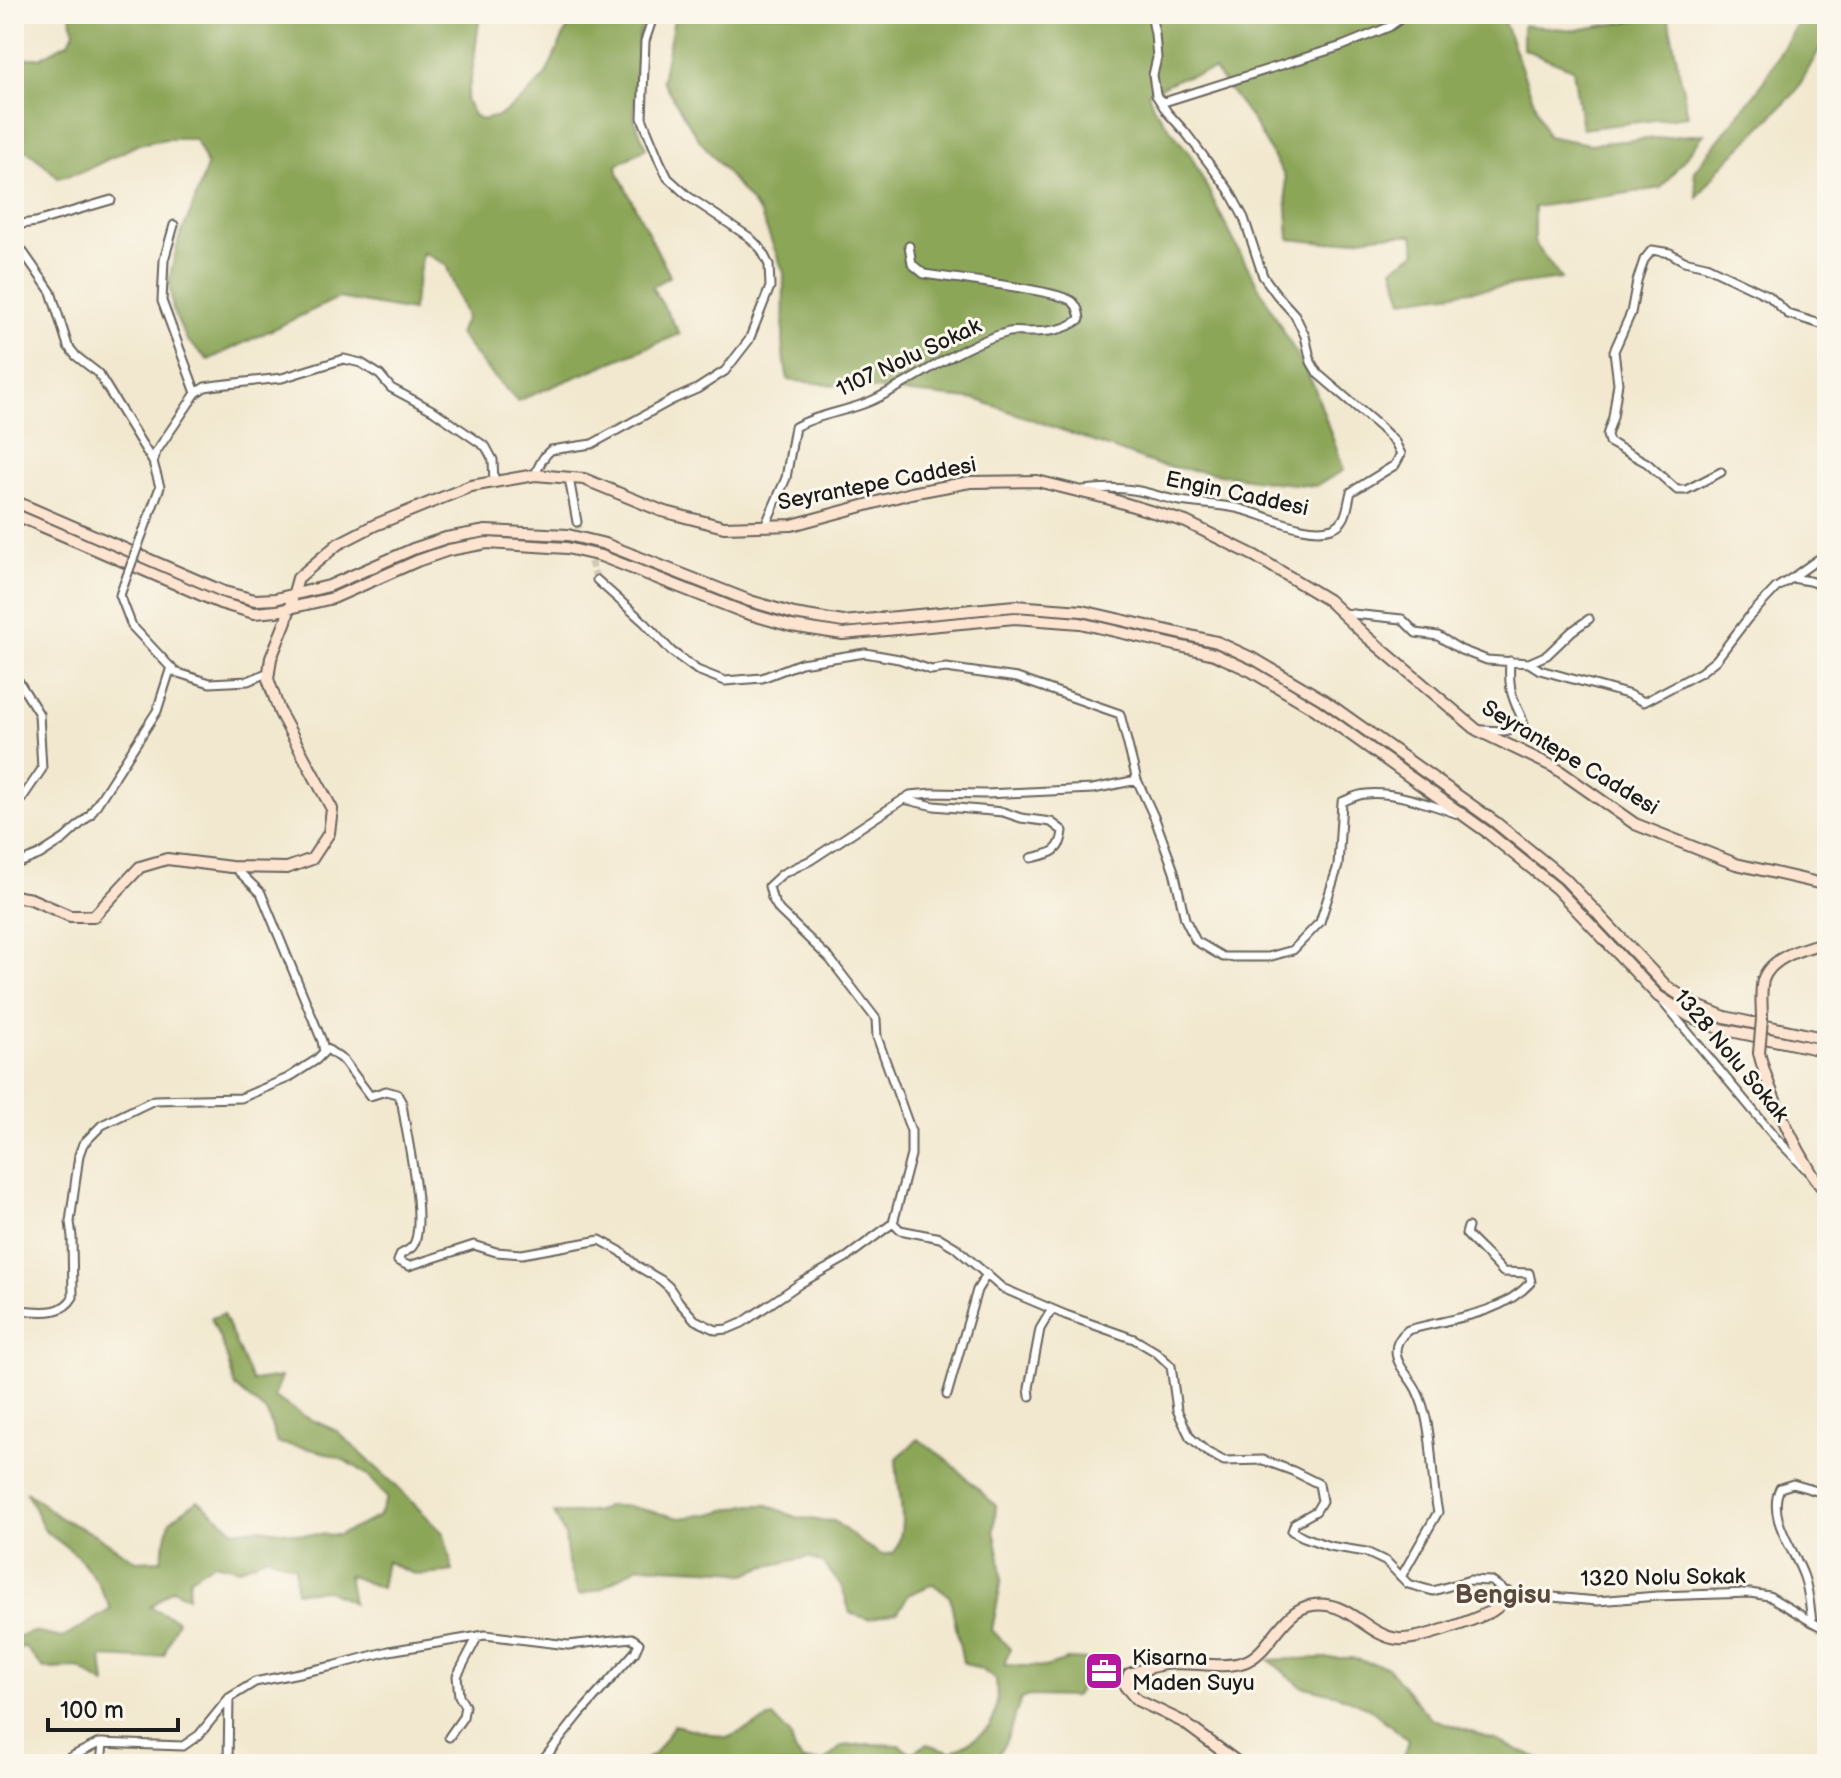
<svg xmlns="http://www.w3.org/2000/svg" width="1841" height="1778" font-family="'Balsamiq Sans',sans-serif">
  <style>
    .forest { fill: #8ca658; stroke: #54613a; stroke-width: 2 }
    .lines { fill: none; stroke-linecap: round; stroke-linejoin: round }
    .street-tunnel { stroke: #d2c9b4; stroke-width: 7; stroke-dasharray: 7 3.5; stroke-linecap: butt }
    .street-casing { stroke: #67635b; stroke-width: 11 }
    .secondary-casing { stroke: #67635b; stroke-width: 14 }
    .street { stroke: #fff; stroke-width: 7 }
    .secondary { stroke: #fde4d0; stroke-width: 10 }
    .street-bridge-casing { stroke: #67635b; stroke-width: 11; stroke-linecap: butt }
    .secondary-bridge-casing { stroke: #67635b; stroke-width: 14; stroke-linecap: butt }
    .street-bridge { stroke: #fff; stroke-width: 7 }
    .secondary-bridge { stroke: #fde4d0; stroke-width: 10 }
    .labels { text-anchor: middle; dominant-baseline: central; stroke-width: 6; stroke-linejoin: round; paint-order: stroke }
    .street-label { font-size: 22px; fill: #1c1c1c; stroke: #fbf7ec }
    .poi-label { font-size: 22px; fill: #1c1c1c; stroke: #fbf7ec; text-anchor: start }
    .quarter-label { font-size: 26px; font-weight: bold; fill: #594a3d; stroke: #fbf7ec }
  </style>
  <rect width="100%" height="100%" fill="#fbf7ec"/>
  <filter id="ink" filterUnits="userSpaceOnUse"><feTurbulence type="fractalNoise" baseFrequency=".0125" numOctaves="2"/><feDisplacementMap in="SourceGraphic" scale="16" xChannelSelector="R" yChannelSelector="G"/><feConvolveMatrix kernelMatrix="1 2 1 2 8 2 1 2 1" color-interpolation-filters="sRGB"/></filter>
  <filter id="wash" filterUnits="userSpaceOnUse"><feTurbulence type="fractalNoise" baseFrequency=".006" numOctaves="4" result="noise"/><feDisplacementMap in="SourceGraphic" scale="32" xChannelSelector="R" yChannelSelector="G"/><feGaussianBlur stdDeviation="1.8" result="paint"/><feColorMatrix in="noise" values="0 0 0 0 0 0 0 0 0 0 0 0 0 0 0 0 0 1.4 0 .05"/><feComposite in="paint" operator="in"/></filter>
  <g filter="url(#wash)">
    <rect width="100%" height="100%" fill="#f2e8cf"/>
    <path class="forest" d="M70,14h410l-8,60 -6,26 8,15 7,5 18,-4 25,-18 21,-22 21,-45 13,-17h67l-8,25 -4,78 12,31 -29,17 1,8 52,103 -18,11 28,47 -163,67 -33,-35 -25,-32 7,-17 -20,-52 -23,-13 -11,59 -74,-13 -130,62 -21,-20 -14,-29 -4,-31 10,-42 11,-24 17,-48 -12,-27h-29l-27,5 -57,28 -24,6 -14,-14 -30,-23v-83h26l29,-16 5,-10z
      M675,14h826l46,122 42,8 115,-10 -43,54 -127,19v35l27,37 -158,21 -10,-32 23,-16 -3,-17h-31l-55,8 -38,-4 -4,-62 -32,-56 -39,-51 -34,8 -32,15 6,15 37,48 49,97 74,133 30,84 -28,16 -42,-4 -116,-17 -180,-65 -190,-20 -5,-26 1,-81 -24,-60 -63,-76 -35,-57z
      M1803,14h24v22l-32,57 -75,75 -23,30 -3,-27 66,-84z
      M1668,15l20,101 -106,13 -9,-60 -50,-20v-24l53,5z
      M223,1314l29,67 29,-4 -7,20 32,20 31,14 57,53 50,50 9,37c-33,6 -38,6 -67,-10l-5,27 -33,-13 5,28 -26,-13 -31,2 -1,-25 -27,-11 -29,13 -25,-6 -24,15 -2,19 -15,-8 -23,18 27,13 -13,35 -24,4 -38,-2 3,28 -26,-17 -35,1 -20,-23 -10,8v-16l19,-6 30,6 48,-29 -13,-26 -21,-28 -32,-24 -19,-40 34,27 36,17 40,26 25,-1 9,-39 28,-21 37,31 24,-3 42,6 38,1 39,-18 9,-19c-7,-8 -13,-17 -21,-24 -26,-21 -57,-26 -89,-31l-10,-30 -32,-26 -10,-36 -14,-33z
      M918,1439l27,19 51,48 -2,24 6,28 2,21 -10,51 18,19 -6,16 41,2 25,-8 16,1 -4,25 -8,12 -45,-1 -8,3 -14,40 -11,18 -3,7h-357l18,-9 20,-30 53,13 46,-21 17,18 5,16 8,10h22l17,-15 27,-2 30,1 12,8 17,-9 24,8c38,-22 48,-25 44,-72l-14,-10 -19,-8 -13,-65 -17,-13 -25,11 -10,17 -30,7 -18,-6 -8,-26 -18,-23 -15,-7 -46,10 -19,8 -17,-5 -89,-4 -37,23 -22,6 -11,-31 -3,-28 -11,-23h22l21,-2 10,-5h21l52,12 30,-4 36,-9h22l27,12 22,3 17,1 28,22 20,12 12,-2c16,-28 3,-63 2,-94z
      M1323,1658h28l36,9 43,51 68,23 52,23h-148l6,-24 -39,-32 -31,-13 -37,-9 -32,-26z"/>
  </g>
  <g filter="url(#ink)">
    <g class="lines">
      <path class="street-tunnel" d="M577,522l20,58"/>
      <g class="street-casing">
        <path id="street" d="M1160,100l4,2 178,-56 47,-19 18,-13
          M14,225l22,-3 75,-22
          M174,225l-10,35 -2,41 34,92
          M14,239l37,53 17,54 8,10 22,17 55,89
          M1721,472l-35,18h-9l-30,-27 -38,-21 -2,-7 6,-18 5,-34 -4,-32 17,-38 6,-32 7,-21 8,-10 18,3 14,8 22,5 63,30 19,18 39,12
          M535,475c4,-10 8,-19 16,-25l41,-6 80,-44 25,-11 28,-18 24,-31 21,-53 -1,-22 -8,-16 -12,-12 -60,-40 -21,-19 -8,-16 -18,-44 3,-77 9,-27
          M569,478l8,44
          M1083,490c17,-2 33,-3 50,0 14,2 28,7 42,10 20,4 41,4 61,8 27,5 70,29 96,20 16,-5 15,-23 19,-36l44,-27 6,-11 -6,-12 -15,-15 -62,-53 -7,-12 -6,-26 -10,-21 -18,-20 -14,-19 -19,-58 -15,-28 -43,-57 -19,-21 -11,-17 -3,-20 4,-17 -2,-24 -4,-20
          M765,526l21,-48 9,-51c23,-13 51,-15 76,-26 46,-21 88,-56 138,-69 6,-1 12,0 18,0 19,0 38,-1 53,-13 -1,-7 -2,-12 -7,-17 -12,-12 -124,-24 -149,-28l-12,-10 -3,-18
          M139,543l21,-56 -7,-25 3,-10 40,-59 9,-6 13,-2 64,-7 62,-19 17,4 19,12 11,13 43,23 52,36 7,13 1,22
          M1792,578l17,3 18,6
          M597,580l48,43 26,28 26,19 28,11 37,-3 39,-15 64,-10 34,6 32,11 15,-2 71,10 103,36 17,66 18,39 19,52 11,48 11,22 27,16h45l25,-7 27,-28 18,-56 4,-64c7,-3 16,-8 24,-8 28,-3 66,11 92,20
          M124,584l-4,11 12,31 43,46 35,11 38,-2 21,-9
          M1343,613l59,6 14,14 22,3 23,14 26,10 42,3 18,-8 25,-24 17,-12
          M1529,663l11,7 87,24 17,8 57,-30 15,-12 32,-42 28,-30 16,-10 25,-18 10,-2
          M14,674l25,40 3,55 -28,41
          M1481,730l24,1 19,-6c-2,-9 -7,-16 -10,-25 -5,-12 -5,-25 -4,-39
          M1137,780l-44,9 -107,5 -54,-1 -22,2 -99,65 -29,14 -13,12 3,12 7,12 51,49 46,60 1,18 34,94v24l-18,68 7,7 40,8 15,9 47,41 64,27 68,24 22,13 15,14 6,44 13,27 17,15 17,9 39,-1 30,11 26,13 3,17 -6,10 -21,12 -3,8 12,6 25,9 37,6 21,10 21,22 25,7 37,-11 21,1 17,12 89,8 60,-5 93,-3 19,3 43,26c-2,-15 -3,-31 -8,-45 -9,-27 -38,-59 -24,-89l13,-4 34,10
          M903,799l31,7 69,6 18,6 30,4 12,9c-2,22 -14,23 -32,27
          M14,865l25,-10 25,-16 26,-24 67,-104 14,-44
          M1662,1001l113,136 30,31
          M323,1046l21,15 26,35 16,-5 11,3 5,9c3,28 27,124 10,144 -2,2 -9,6 -11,7l-3,7 11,5 65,-21 22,7 26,2 78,-14 20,11 17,15 24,14 8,7 10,15 16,18 21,10 12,-1 14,-6 59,-40 46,-26 46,-34
          M14,1310c21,0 47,8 59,-13l-1,-60 -2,-15 9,-67 4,-11 19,-19 52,-25 87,-2 47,-20 28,-18 8,-8 -2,-11 -61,-148 -27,-26
          M947,1395l30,-105 10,-16
          M1030,1396l-1,-8 11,-59 12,-20
          M1401,1577l37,-65c-9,-40 -3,-85 -22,-123 -6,-12 -20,-24 -20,-38 0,-9 6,-16 12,-21 42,-12 92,-14 123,-48l-2,-9 -26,-1c-12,-14 -25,-25 -37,-38l2,-7
          M1812,1622l15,8
          M449,1737l14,-20 2,-11 -6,-10 -2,-20 21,-40
          M61,1764l4,-4 34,-17 84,3 16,-11 30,-37 26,-16 78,-16 56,-15 96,-16 83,10 64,-7 7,5 -4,9 -56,63 -39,49
          M101,1764l2,-21
          M228,1764l1,-66"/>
      </g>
      <g class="secondary-casing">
        <path id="secondary" d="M14,501l210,91 31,8 20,-1 54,-13 84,-37 33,-11 40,-7 82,4 37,9 145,57 44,13 49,8 172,-16 67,5 135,31 39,18 66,39 173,123 70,57 101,107 29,19 30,12 102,22
          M14,514l206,89 34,10 23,-2 56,-13 84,-37 32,-11 38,-7 80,5 34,8 145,57 45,13 52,8 172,-16 65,5 134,31 37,17 64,38 172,123 69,56 102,108 31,20 32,13 106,22
          M14,896l17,3 39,17h24l46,-49 27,-8 64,8 56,1 25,-9 17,-26 3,-24 -52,-96 -12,-34 3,-21 15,-37 12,-43 40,-34 37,-19 96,-39 64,-11 49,4 78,32 62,16 68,-2 119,-32 59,-11 67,-1 73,18 76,23 69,34 73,44 38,36 111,94 77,37 81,57 101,40 91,21
          M1762,1019c0,-13 -2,-27 1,-39 8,-24 42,-32 64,-38
          M1759,1053c9,35 23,66 40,98 9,15 15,30 28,41
          M1240,1764l-57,-42 -46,-22 -12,-14 4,-12c11,-3 23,-8 35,-10 26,-4 55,6 80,-2 25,-8 36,-48 64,-56 39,-10 58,30 90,33 20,2 76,-19 94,-28 8,-5 13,-10 16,-18"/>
      </g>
      <use href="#street" class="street"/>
      <use href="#secondary" class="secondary"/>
      <g class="street-bridge-casing">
        <path id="street-bridge" d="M124,584l15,-41"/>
      </g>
      <g class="secondary-bridge-casing">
        <path id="secondary-bridge" d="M1759,1053l3,-34"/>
      </g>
      <use href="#street-bridge" class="street-bridge"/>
      <use href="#secondary-bridge" class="secondary-bridge"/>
    </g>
  </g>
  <defs>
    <g id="office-square" transform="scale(2)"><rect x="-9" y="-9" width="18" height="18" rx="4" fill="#b5179e" stroke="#fbf7ec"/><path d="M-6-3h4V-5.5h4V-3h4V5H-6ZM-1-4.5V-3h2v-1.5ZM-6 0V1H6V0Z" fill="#fff"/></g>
  </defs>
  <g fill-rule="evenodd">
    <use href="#office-square" x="1104" y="1671"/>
  </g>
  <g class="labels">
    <g class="street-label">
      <text transform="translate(909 358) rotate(-25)">1107 Nolu Sokak</text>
      <text transform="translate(877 484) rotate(-11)">Seyrantepe Caddesi</text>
      <text transform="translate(1237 494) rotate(12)">Engin Caddesi</text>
      <text transform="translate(1570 758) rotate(31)">Seyrantepe Caddesi</text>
      <text transform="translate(1731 1056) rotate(50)">1328 Nolu Sokak</text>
      <text transform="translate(1663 1578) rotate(-1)">1320 Nolu Sokak</text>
    </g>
    <g class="poi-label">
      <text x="1132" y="1658">Kisarna<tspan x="1132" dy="25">Maden Suyu</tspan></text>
    </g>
    <g class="quarter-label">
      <text x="1503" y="1595">Bengisu</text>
    </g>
  </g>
  <rect width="1841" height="1778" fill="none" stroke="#fbf7ec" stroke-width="48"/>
  <path d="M48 1718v12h130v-12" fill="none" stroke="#1c1c1c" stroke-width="4"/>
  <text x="60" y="1718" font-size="24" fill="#1c1c1c" stroke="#fbf7ec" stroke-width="6" paint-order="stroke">100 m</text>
</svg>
